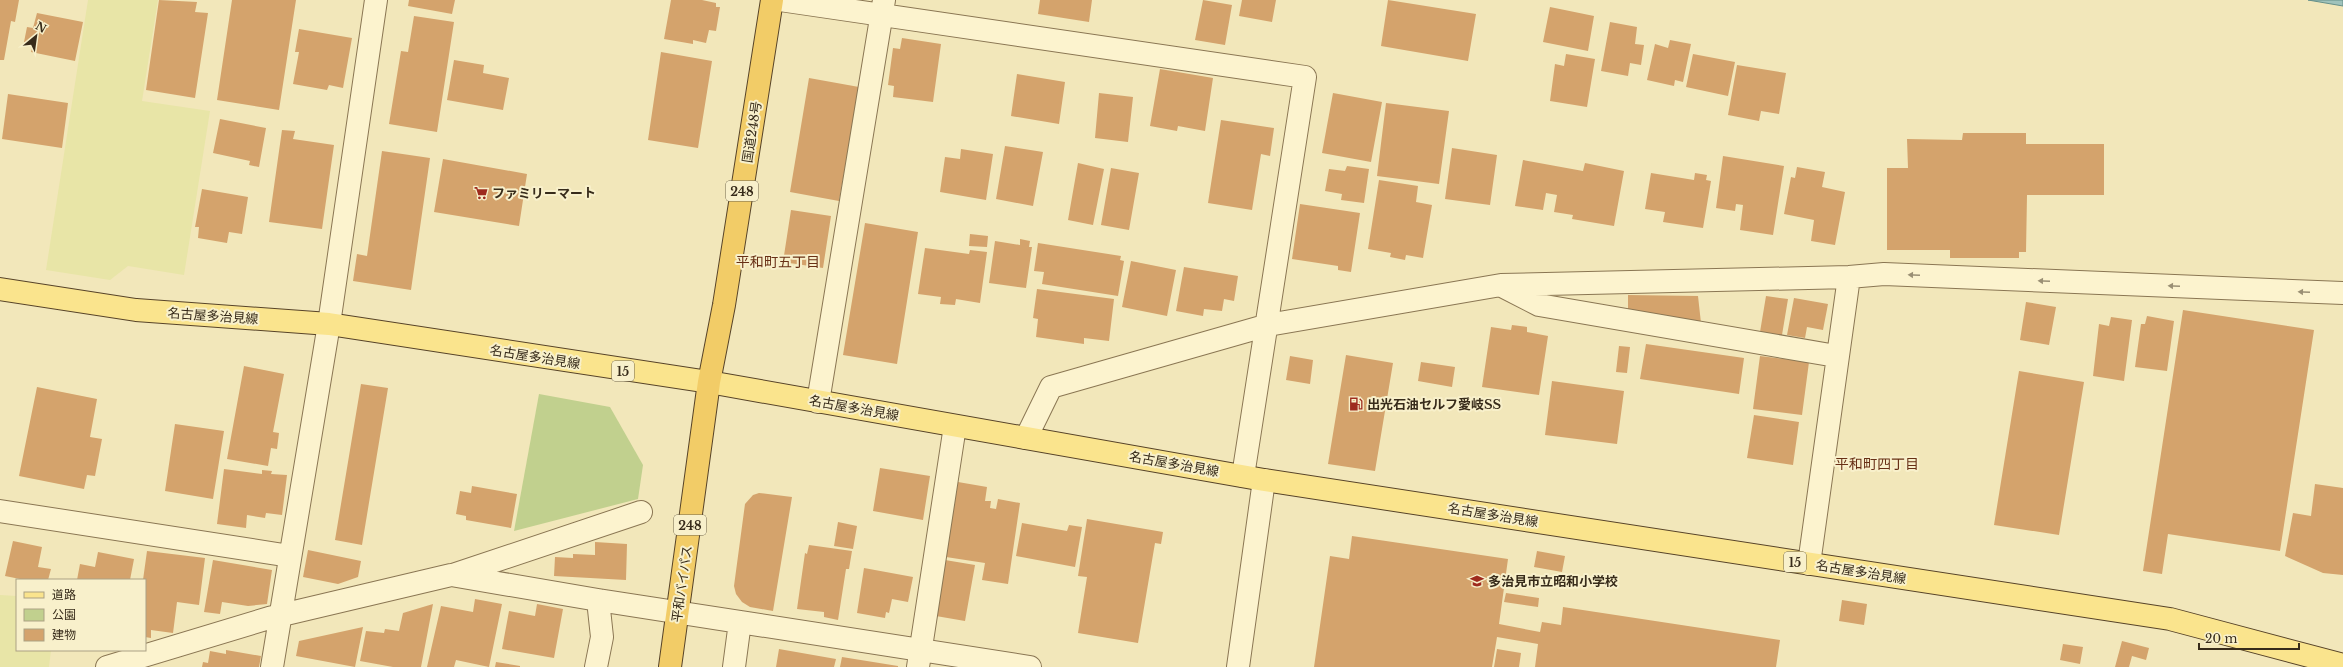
<svg xmlns="http://www.w3.org/2000/svg" width="2343" height="667" font-family="'Libre Baskerville','Noto Sans JP',serif">
  <style>
    .farmland { fill: #e8e5a7 }
    .green { fill: #c1d08e }
    .water { fill: #9fc2bb; stroke: #66908a }
    .building { fill: #d4a36c }
    .lines { fill: none; stroke-linecap: round; stroke-linejoin: round }
    .minor-casing { stroke: #8a7653; stroke-width: 24 }
    .primary-casing { stroke: #574328; stroke-width: 24 }
    .trunk-casing { stroke: #574328; stroke-width: 24 }
    .minor { stroke: #fcf3ce; stroke-width: 22 }
    .primary { stroke: #fae48d; stroke-width: 22 }
    .trunk { stroke: #f2cc67; stroke-width: 22 }
    .oneway { fill: #9a8f74 }
    .labels { text-anchor: middle; dominant-baseline: central; stroke-width: 4; stroke-linejoin: round; paint-order: stroke }
    .shield { fill: #f8f0cb; stroke: #71664f; stroke-width: 1 }
    .shield-label { font-size: 12px; font-weight: bold; fill: #372b1a }
    .street-label { font-size: 13px; fill: #372b1a; stroke: #f8f0cb }
    .poi-label { font-size: 13px; font-weight: bold; fill: #372b1a; stroke: #f8f0cb; text-anchor: start }
    .neighbourhood-label { font-size: 14px; fill: #683015; stroke: #f8f0cb }
  </style>
  <rect width="100%" height="100%" fill="#f2e7ba"/>
  <path class="farmland" d="M88,0h70l-16,101 68,10 -26,164 -56,-9 -18,14 -64,-10z
    M0,595l17,1v54h34l-2,17h-49z"/>
  <path class="green" d="M539,394l71,13 33,58 -5,34 -124,32z"/>
  <path class="water" d="M2308,0h35v6z"/>
  <path class="building" d="M0,0h19l-4,22 -4,-1 -7,39h-4z
    M159,0l38,2 -2,10 13,1 -13,85 -49,-8z
    M232,0h64l-17,110 -62,-10z
    M409,0h46l-3,14 -44,-8z
    M671,0h31l14,3v4h4l-4,24 -7,-1 -3,13 -13,-3v4l-29,-5z
    M1040,0h52l-3,22 -51,-8z
    M1203,0l29,5 -7,40 -30,-5z
    M1242,0h34l-4,22 -33,-6z
    M1388,0l88,14 -8,47 -87,-15z
    M1550,7l44,9 -6,35 -45,-9z
    M37,13l46,9 -8,39 -44,-9 2,-8 -9,-2 3,-15 6,1z
    M414,16l40,6 -17,110 -48,-8 12,-73 7,1z
    M1610,22l27,5 -2,17 9,1 -3,20 -11,-2 -2,13 -27,-5z
    M299,29l53,9 -9,50 -14,-3 -2,5 -34,-6 6,-32h-4z
    M902,38l39,6 -8,58 -40,-5 1,-11 -6,-1 5,-37 7,1z
    M1670,40l21,4 -8,38 -8,-2 -1,6 -27,-6 8,-36 13,4z
    M661,52l51,9 -14,87 -50,-8z
    M1566,54l29,5 -8,48 -37,-6 5,-37 9,2z
    M1693,54l42,8 -7,34 -42,-9z
    M454,60l30,5 -1,8 26,5 -6,32 -56,-10z
    M1737,65l49,8 -7,41 -18,-3 -2,10 -31,-6z
    M1160,69l53,9 -8,53 -27,-5 -1,5 -27,-5z
    M1017,74l48,8 -6,42 -48,-8z
    M809,78l50,9 -20,114 -49,-9z
    M1099,93l34,4 -5,45 -33,-4z
    M1333,93l49,9 -11,60 -49,-9z
    M8,94l60,9 -6,45 -60,-9z
    M1386,103l63,8 -10,73 -62,-8z
    M220,119l46,9 -7,39 -10,-2 1,-4 -37,-8z
    M1221,120l53,8 -4,28 -9,-2 -9,56 -44,-7z
    M282,130l13,1 -2,8 41,6 -12,84 -53,-7z
    M1963,133h63v11h78v51h-77l-1,57h-7v6h-69v-8h-63v-82h21l-1,-29 55,1z
    M1005,146l38,6 -10,54 -37,-7z
    M1452,148l45,7 -7,50 -45,-6z
    M961,149l32,5 -7,46 -46,-8 5,-35 15,2z
    M382,151l48,7 -19,132 -58,-9 4,-27 10,2z
    M1723,156l61,10 -11,69 -33,-5 3,-25 -7,-1 -1,7 -19,-3z
    M443,159l84,15 -8,52 -85,-14z
    M1523,160l60,11 2,-8 39,8 -10,55 -42,-7 1,-4 -19,-3 3,-17 -11,-2 -3,17 -28,-4z
    M1078,163l26,6 -11,56 -25,-5z
    M1347,166l22,3 -5,34 -23,-3 1,-6 -17,-3 4,-22 16,2z
    M1797,167l28,5 -3,15 23,5 -10,53 -24,-4 3,-21 -30,-6 7,-37 4,1z
    M1111,168l28,5 -10,57 -28,-5z
    M1651,173l43,7 1,-7 12,2 -1,5 5,1 -8,47 -40,-6 2,-10 -20,-3z
    M1379,180l39,6 -2,16 16,3 -9,53 -17,-3 -1,5 -15,-3 1,-4 -23,-4z
    M202,189l46,8 -6,37 -13,-2 -2,11 -29,-5 1,-11h-4z
    M1300,204l60,9 -9,59 -13,-2v-4l-46,-7z
    M791,210l40,6 -8,52 -40,-6z
    M865,223l53,9 -21,132 -54,-9z
    M970,234l18,2 -1,11 -18,-1z
    M1020,239l10,2 -1,6h3l-6,41 -37,-5 6,-42 25,4z
    M1038,243l83,13 -1,4 4,1 -6,35 -76,-12 2,-12 -10,-1z
    M925,248l44,6 1,-4 17,2 -7,51 -24,-4 -1,6 -15,-1 1,-7 -23,-3z
    M1131,261l45,9 -9,46 -45,-9z
    M1184,267l54,9 -4,25 -10,-2 -2,12 -18,-2 -1,7 -27,-5z
    M1037,289l77,10 -5,42 -25,-3v6l-48,-7 2,-18 -5,-1z
    M1628,295l70,1 3,27 -73,-12z
    M1766,296l22,3 -6,36 -22,-3z
    M1794,298l34,6 -5,26 -16,-3 -2,11 -18,-3z
    M2026,302l30,5 -7,38 -29,-5z
    M2183,310l131,20 -34,221 -112,-17 -6,40 -19,-3z
    M2147,316l27,5 -7,50 -32,-4 6,-43h4z
    M2111,317l21,3 -8,61 -31,-5 6,-52 10,2z
    M1512,325l15,2v5l21,4 -9,59 -57,-8 9,-60 20,3z
    M1646,344l98,14 -5,36 -99,-15z
    M1619,346l11,1 -3,26 -11,-1z
    M1346,355l47,8 -18,108 -47,-7z
    M1290,356l23,4 -3,24 -24,-4z
    M1760,356l49,6 -7,53 -49,-6z
    M1421,362l34,5 -3,20 -34,-6z
    M244,366l40,8 -11,58 6,1 -2,16 -6,-1 -3,18 -41,-7z
    M2019,371l65,11 -25,153 -65,-10z
    M1552,381l72,10 -7,53 -72,-9z
    M361,384l27,4 -26,157 -27,-5z
    M37,387l60,12 -7,38 12,2 -7,37 -8,-1 -3,14 -65,-13z
    M1754,415l45,7 -6,43 -46,-7z
    M175,424l49,7 -11,68 -48,-8z
    M880,468l50,8 -7,44 -50,-9z
    M224,469l38,5v-4l10,1 -1,3 16,1 -5,40 -16,-2 -1,5 -18,-3 -1,13 -29,-4z
    M958,482l29,5 -2,14h6l-1,7 6,1 2,-10 22,4 -12,81 -26,-4 3,-17 -39,-6z
    M2315,484l28,4v87l-20,-2 -38,-17 8,-43 18,3z
    M472,486l45,8 -6,34 -45,-8v-4l-10,-2 4,-23 11,2z
    M759,493l33,4 -19,114 -23,-4 -8,-5 -6,-8 -2,-8 11,-82 8,-9z
    M1087,519l76,13 -2,12 -6,-1 -17,100 -60,-10 9,-56 -9,-1z
    M838,522l19,4 -4,23 -19,-3z
    M1022,523l45,8 2,-6 13,2 -7,40 -59,-11z
    M1352,536l156,23 -9,65 41,8 2,-10 19,3 2,-18 217,33 -4,27h-241l3,-23 -41,-7 -5,30h-178l16,-111 19,3z
    M13,541l29,6 -4,20 13,2 -3,11h-23l-20,-4z
    M595,542l32,2 -1,36 -72,-4 1,-19 18,1v-4l22,1z
    M809,545l43,6 -3,18h-3l-8,51 -14,-3v-5l-27,-3 8,-56 2,1z
    M308,550l53,11 -3,16 -20,7 -35,-7z
    M147,551l58,7 -6,47 -22,-3 -4,31 -22,-3v8l-6,-1 -2,-57z
    M1537,551l28,5 -3,16 -28,-5z
    M98,552l36,7 -4,21h-53l3,-16 15,3z
    M213,560l59,10 -5,34 -19,2 -26,-4 -2,12 -16,-2z
    M945,560l30,5 -10,56 -29,-5z
    M864,568l49,9 -5,25 -16,-3 -3,14 -3,-1 -1,6 -28,-5z
    M1506,593l33,5 -1,9 -34,-5z
    M475,599l27,5 -13,63 -33,-7 -2,7h-27l14,-61 32,6z
    M1842,600l25,4 -3,21 -25,-4z
    M433,604l-12,63h-28l-33,-6 6,-30 18,2 1,-4 14,2 4,-18z
    M537,604l26,5 -9,49 -52,-9 7,-38 26,5z
    M363,627l-8,40 -59,-11 3,-15z
    M2122,641l27,7 -3,12 -14,-4 -3,11h-14z
    M2063,644l20,3 -3,17 -20,-4z
    M779,649l57,10 -2,8h-58z
    M1497,649l24,4 -2,14h-25z
    M226,650l35,6 -2,11h-57l1,-5 5,1 2,-12 16,3z
    M842,657l56,9v1h-58z
    M496,662l24,4v1h-25z"/>
  <g class="lines">
    <g class="minor-casing">
      <path id="minor" d="M780,0l525,77 -62,399
        M1502,286l37,19 297,51
        M818,402l66,-402
        M1026,438l25,-51 217,-62 233,-40 348,-8 35,-3 459,19
        M0,511l290,45
        M1809,564l40,-287
        M453,575l188,-63
        M107,667l162,-49 182,-43 147,25 432,67
        M272,667l57,-343 47,-324
        M596,667l6,-30 -4,-37
        M734,667l6,-45
        M918,667l37,-241
        M1238,667l26,-187"/>
    </g>
    <g class="primary-casing">
      <path id="primary" d="M0,289l136,21 193,14 380,58 555,98 906,139 173,46"/>
    </g>
    <g class="trunk-casing">
      <path id="trunk" d="M670,667l39,-285 15,-77 48,-305"/>
    </g>
    <use href="#minor" class="minor"/>
    <use href="#primary" class="primary"/>
    <use href="#trunk" class="trunk"/>
  </g>
  <defs><path id="oneway-solid" d="M-6-.8H1V-3.2L6.5 0L1 3.2V.8H-6Z"/></defs>
  <g class="oneway">
    <use href="#oneway-solid" transform="translate(1914 275) rotate(-178)"/>
    <use href="#oneway-solid" transform="translate(2044 281) rotate(-178)"/>
    <use href="#oneway-solid" transform="translate(2174 286) rotate(-178)"/>
    <use href="#oneway-solid" transform="translate(2304 292) rotate(-178)"/>
  </g>
  <defs>
    <g id="supermarket-bare" transform="scale(1.08)"><path d="M-6-5.5h2.5l.6 2H6L4.5 2H-2.5L-4.4-4H-6ZM-1.5 3.2a1.3 1.3 0 1 0 .1 0ZM3 3.2a1.3 1.3 0 1 0 .1 0Z" fill="#9e2b1e" stroke="#f8f0cb" stroke-width="2.5" paint-order="stroke"/></g>
    <g id="fuel-bare" transform="scale(1.08)"><path d="M-5.5-6h7V0h2V4h1.3V-2.5L3-4.5l.8-.8L6-3V5H2.5V1h-1V6h-7ZM-4.2-4.7v3.2H.2V-4.7Z" fill="#9e2b1e" stroke="#f8f0cb" stroke-width="2.5" paint-order="stroke"/></g>
    <g id="school-bare" transform="scale(1.08)"><path d="M0-5L7-2L0 1L-7-2ZM-4 1L0 2.5L4 1V4Q0 6-4 4Z" fill="#9e2b1e" stroke="#f8f0cb" stroke-width="2.5" paint-order="stroke"/></g>
  </defs>
  <g fill-rule="evenodd">
    <use href="#supermarket-bare" x="481" y="193"/>
    <use href="#fuel-bare" x="1356" y="404"/>
    <use href="#school-bare" x="1477" y="581"/>
  </g>
  <g class="labels">
    <g class="shield">
      <rect x="726" y="181" width="32" height="20" rx="3"/>
      <rect x="612" y="361" width="22" height="20" rx="3"/>
      <rect x="674" y="515" width="32" height="20" rx="3"/>
      <rect x="1784" y="552" width="22" height="20" rx="3"/>
    </g>
    <g class="shield-label">
      <text x="742" y="191">248</text>
      <text x="623" y="371">15</text>
      <text x="690" y="525">248</text>
      <text x="1795" y="562">15</text>
    </g>
    <g class="street-label">
      <text transform="translate(752 132) rotate(-81)">国道248号</text>
      <text transform="translate(213 316) rotate(4)">名古屋多治見線</text>
      <text transform="translate(535 357) rotate(9)">名古屋多治見線</text>
      <text transform="translate(854 408) rotate(10)">名古屋多治見線</text>
      <text transform="translate(1174 464) rotate(10)">名古屋多治見線</text>
      <text transform="translate(1493 515) rotate(9)">名古屋多治見線</text>
      <text transform="translate(1861 572) rotate(9)">名古屋多治見線</text>
      <text transform="translate(682 584) rotate(-82)">平和バイパス</text>
    </g>
    <g class="poi-label">
      <text x="492" y="193">ファミリーマート</text>
      <text x="1367" y="404">出光石油セルフ愛岐SS</text>
      <text x="1488" y="581">多治見市立昭和小学校</text>
    </g>
    <g class="neighbourhood-label">
      <text x="778" y="262">平和町五丁目</text>
      <text x="1877" y="464">平和町四丁目</text>
    </g>
  </g>
  <rect x="16" y="579" width="130" height="72" fill="#f8f0cb" stroke="#aba184"/>
  <rect x="24" y="592" width="20" height="6" fill="#fae48d" stroke="#aba184"/>
  <text x="52" y="599" font-size="12" fill="#372b1a">道路</text>
  <rect x="24" y="609" width="20" height="12" fill="#c1d08e" stroke="#aba184"/>
  <text x="52" y="619" font-size="12" fill="#372b1a">公園</text>
  <rect x="24" y="629" width="20" height="12" fill="#d4a36c" stroke="#aba184"/>
  <text x="52" y="639" font-size="12" fill="#372b1a">建物</text>
  <g transform="translate(36 36) rotate(29)" stroke="#f8f0cb" stroke-width="3" paint-order="stroke">
  <path d="M0-3L7 15L0 10L-7 15Z" fill="#372b1a"/>
  <text y="-6" font-size="11" font-weight="bold" text-anchor="middle" fill="#372b1a">N</text>
  </g>
  <path d="M2199 643v6h100v-6" fill="none" stroke="#372b1a" stroke-width="2"/>
  <text x="2205" y="643" font-size="12" fill="#372b1a" stroke="#f8f0cb" stroke-width="3" paint-order="stroke">20 m</text>
</svg>
